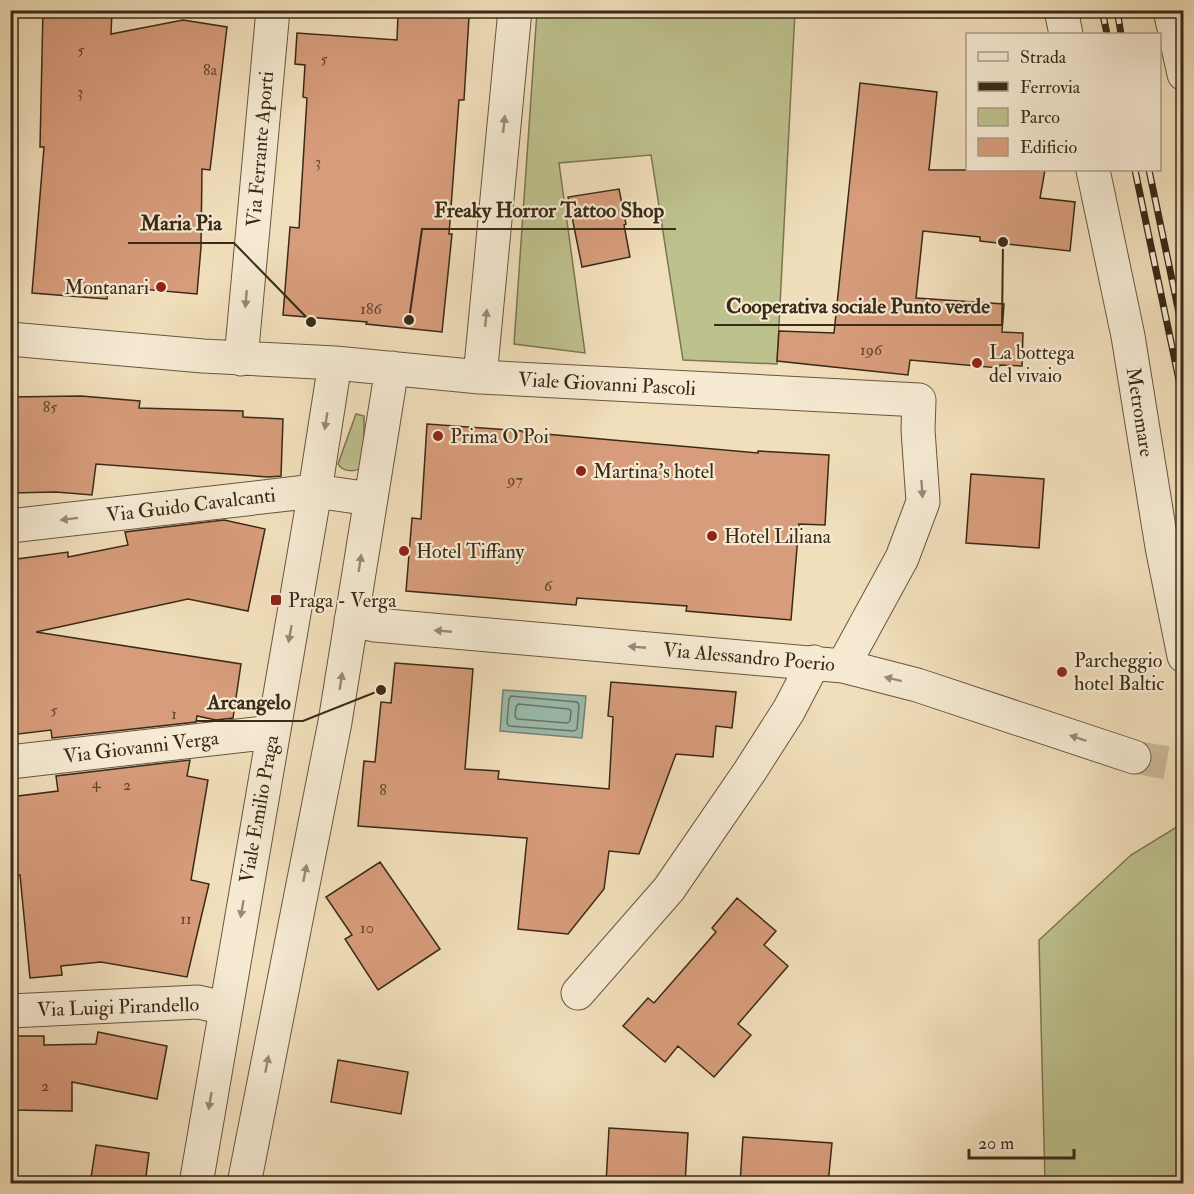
<svg xmlns="http://www.w3.org/2000/svg" width="1194" height="1194" font-family="'IM FELL Double Pica',serif">
  <style>
    .green { fill: #bdc18e; stroke: #7b7652; stroke-width: 1.5 }
    .water { fill: #9bbdb0; stroke: #748273; stroke-width: 1.5 }
    .lines { fill: none; stroke-linecap: round; stroke-linejoin: round }
    .shore { stroke: #6a7464; stroke-width: 1.5 }
    .building { fill: #d79c7b; stroke: #392a17; stroke-width: 1.5 }
    .minor-tunnel { stroke: #ccbb9a; stroke-width: 33; stroke-dasharray: 33 16; stroke-linecap: butt }
    .minor-casing { stroke: #675740; stroke-width: 35 }
    .minor { stroke: #f6ead3; stroke-width: 33 }
    .rail-casing { stroke: #392a17; stroke-width: 7 }
    .rail { stroke: #f6ead3; stroke-width: 4.5; stroke-dasharray: 14; stroke-linecap: butt }
    .oneway { fill: #988a75 }
    .poi-dot { fill: #8f2418; stroke: #f6ead3; stroke-width: 2 }
    .labels { text-anchor: middle; dominant-baseline: central; stroke-width: 4.5; stroke-linejoin: round; paint-order: stroke }
    .number-label { font-size: 16px; fill: #604630 }
    .street-label { font-size: 20px; fill: #392a17; stroke: #f6ead3 }
    .poi-label { font-size: 20px; fill: #392a17; stroke: #f6ead3; text-anchor: start }
    .leader { fill: none; stroke: #392a17; stroke-width: 2 }
    .callout-dot { fill: #392a17; stroke: #f6ead3; stroke-width: 2 }
    .callout-label { font-size: 21px; text-anchor: middle; font-weight: bold; fill: #392a17; stroke: #f6ead3; stroke-width: 4.5; stroke-linejoin: round; paint-order: stroke }
  </style>
  <rect width="100%" height="100%" fill="#f1dfbb"/>
  <filter id="stains"><feTurbulence type="fractalNoise" baseFrequency=".00333" numOctaves="4"/><feColorMatrix values="0 0 0 0 .2 0 0 0 0 .09 0 0 0 0 .02 0 0 0 .5 -.17"/></filter>
  <radialGradient id="worn" r=".72"><stop offset=".6" stop-color="#630" stop-opacity="0"/><stop offset="1" stop-color="#630" stop-opacity=".3"/></radialGradient>
  <path class="green" d="M537,11h258l-18,353 -94,-4 -32,-205 -92,8 26,190 -71,-9z
    M356,414l8,2v50c-7,6 -21,7 -26,-2z
    M1183,823v360h-138l-6,-243 92,-85z"/>
  <path class="water" d="M503,690l83,6 -4,42 -82,-7z"/>
  <g class="lines">
    <path class="shore" d="M511,696l66,6 2,3 -2,24 -3,2 -65,-5 -2,-3 2,-24z
      M518,704l51,5 2,2 -1,10 -3,2 -50,-4 -2,-3 1,-9z"/>
  </g>
  <path class="building" d="M43,10h69l-1,24 72,-14 44,7 -17,143 -8,-1 -1,78 -4,47 -89,-8 -1,13 -75,-6 12,-146h-4z
    M398,14l71,3 -5,83h-5l-10,134h3l-10,98 -76,-8 1,-2 -84,-7 7,-88 9,1 8,-130 -4,-1 2,-32 -10,-1 2,-31 100,7z
    M860,83l77,9 -8,78h116l-5,28 35,4 -5,49 -90,-10v-4l-57,-6 -7,67 88,6 -2,28 21,1 -1,33 -22,-1 -1,3 -89,-8 -2,15 -131,-14 2,-30 55,2z
    M619,189l7,35 -2,1 6,32 -48,10 -14,-70z
    M81,396l59,5 -1,7 104,3v6l40,2 -2,57 -13,1 -172,-13 -4,31 -36,-3 -46,1v-96z
    M427,424l96,7v1l235,21v-2l71,4 -4,70 -26,-1 -8,96 -105,-9 1,-5 -110,-8 -1,7 -170,-14 6,-73 9,1z
    M971,474l73,5 -5,69 -73,-5z
    M224,520l41,9 -17,82 -60,-12 -152,33 205,32 -8,54 -17,2 -19,-4 -1,6 -144,16 -1,-8 -41,5v-175l58,-8v5l60,-12 -3,-13z
    M395,663l78,6 -8,100 34,2 -1,8 111,10 4,-72 -5,-1 3,-34 125,10 -4,36 -16,-2 -3,31 -37,-3 -37,100 -30,-3 -5,38 -36,45 -50,-5 9,-91 -169,-12 6,-65 11,1 6,-60 10,1z
    M190,760l-3,16 21,4 -17,100 18,4 -22,93 -86,-15 -40,4 1,9 -32,3 -10,-103 -10,1v-79l48,-6 -2,-15z
    M380,862l60,87 -62,41 -33,-51 7,-4 -26,-38z
    M737,898l39,33 -12,14 24,21 -50,58 13,11 -37,42 -36,-31 -13,16 -42,-36 25,-28 6,5 62,-71 -4,-4z
    M98,1032l69,14 -10,53 -85,-17v29l-62,-1v-74h34v9l52,-1z
    M338,1060l70,12 -7,42 -70,-12z
    M609,1128l79,5 -3,51h-79z
    M743,1137l89,6 -4,41h-88z
    M96,1145l53,8 -4,31h-55z"/>
  <g class="lines">
    <path class="minor-tunnel" d="M1134,757l50,9"/>
    <g class="minor-casing">
      <path id="minor" d="M1061,10l5,24
        M1170,10l14,64
        M1093,170l35,166 34,211 22,109
        M10,339l193,17 132,7 145,14 439,23 -1,30 5,72 -21,56 -59,108
        M241,359l32,-349
        M480,377l35,-367
        M10,526l305,-35 56,8
        M351,620l24,5 468,41 74,19 217,72
        M10,762l262,-30
        M578,993l91,-104 81,-118 39,-61 25,-48
        M10,1011l188,-9 27,6
        M196,1184l119,-693 20,-128
        M244,1184l91,-462 57,-354"/>
    </g>
    <use href="#minor" class="minor"/>
    <g class="rail-casing">
      <path id="rail" d="M1102,10l5,24
        M1117,10l4,24
        M1135,170l49,234
        M1149,170l35,167"/>
    </g>
    <use href="#rail" class="rail"/>
  </g>
  <defs><path id="oneway-solid" d="M-6-.8H1V-3.2L6.5 0L1 3.2V.8H-6Z" transform="scale(1.5)"/></defs>
  <g class="oneway">
    <use href="#oneway-solid" transform="translate(504 124) rotate(-84)"/>
    <use href="#oneway-solid" transform="translate(246 299) rotate(95)"/>
    <use href="#oneway-solid" transform="translate(486 318) rotate(-84)"/>
    <use href="#oneway-solid" transform="translate(326 421) rotate(99)"/>
    <use href="#oneway-solid" transform="translate(922 489) rotate(86)"/>
    <use href="#oneway-solid" transform="translate(69 519) rotate(173)"/>
    <use href="#oneway-solid" transform="translate(360 563) rotate(-81)"/>
    <use href="#oneway-solid" transform="translate(443 631) rotate(-175)"/>
    <use href="#oneway-solid" transform="translate(290 634) rotate(100)"/>
    <use href="#oneway-solid" transform="translate(637 647) rotate(-175)"/>
    <use href="#oneway-solid" transform="translate(893 679) rotate(-166)"/>
    <use href="#oneway-solid" transform="translate(341 681) rotate(-81)"/>
    <use href="#oneway-solid" transform="translate(1078 738) rotate(-162)"/>
    <use href="#oneway-solid" transform="translate(305 873) rotate(-79)"/>
    <use href="#oneway-solid" transform="translate(242 909) rotate(100)"/>
    <use href="#oneway-solid" transform="translate(267 1064) rotate(-79)"/>
    <use href="#oneway-solid" transform="translate(210 1101) rotate(100)"/>
  </g>
  <g class="poi-dot">
    <circle cx="161" cy="287" r="6"/>
    <circle cx="977" cy="363" r="6"/>
    <circle cx="438" cy="436" r="6"/>
    <circle cx="581" cy="471" r="6"/>
    <circle cx="712" cy="536" r="6"/>
    <circle cx="404" cy="551" r="6"/>
    <rect x="270" y="594" width="12" height="12" rx="3"/>
    <circle cx="1062" cy="672" r="6"/>
  </g>
  <g class="labels">
    <g class="number-label">
      <text x="81" y="50">5</text>
      <text x="324" y="59">5</text>
      <text x="210" y="70">8a</text>
      <text x="80" y="92">3</text>
      <text x="318" y="162">3</text>
      <text x="371" y="309">186</text>
      <text x="871" y="350">196</text>
      <text x="50" y="407">85</text>
      <text x="515" y="480">97</text>
      <text x="548" y="586">6</text>
      <text x="54" y="710">5</text>
      <text x="174" y="714">1</text>
      <text x="96" y="783">4</text>
      <text x="127" y="785">2</text>
      <text x="383" y="790">8</text>
      <text x="186" y="919">11</text>
      <text x="367" y="928">10</text>
      <text x="45" y="1086">2</text>
    </g>
    <g class="street-label">
      <text transform="translate(260 149) rotate(-85)">Via Ferrante Aporti</text>
      <text transform="translate(607 384) rotate(3)">Viale Giovanni Pascoli</text>
      <text transform="translate(1140 412) rotate(81)">Metromare</text>
      <text transform="translate(191 505) rotate(-7)">Via Guido Cavalcanti</text>
      <text transform="translate(749 657) rotate(5)">Via Alessandro Poerio</text>
      <text transform="translate(141 747) rotate(-7)">Via Giovanni Verga</text>
      <text transform="translate(259 809) rotate(-80)">Viale Emilio Praga</text>
      <text transform="translate(118 1007) rotate(-2)">Via Luigi Pirandello</text>
    </g>
    <g class="poi-label">
      <text x="149" y="287" text-anchor="end">Montanari</text>
      <text x="989" y="352">La bottega<tspan x="989" dy="23">del vivaio</tspan></text>
      <text x="450" y="436">Prima O Poi</text>
      <text x="593" y="471">Martina's hotel</text>
      <text x="724" y="536">Hotel Liliana</text>
      <text x="416" y="551">Hotel Tiffany</text>
      <text x="288" y="600">Praga - Verga</text>
      <text x="1074" y="660">Parcheggio<tspan x="1074" dy="23">hotel Baltic</tspan></text>
    </g>
  </g>
  <path class="leader" d="M409 320L422 229H676M311 322L234 243H128M1003 242L1002 325H714M381 690L303 721H196"/>
  <g class="callout-dot">
    <circle cx="409" cy="320" r="6"/>
    <circle cx="311" cy="322" r="6"/>
    <circle cx="1003" cy="242" r="6"/>
    <circle cx="381" cy="690" r="6"/>
  </g>
  <g class="callout-label">
    <text x="549" y="217">Freaky Horror Tattoo Shop</text>
    <text x="181" y="230">Maria Pia</text>
    <text x="858" y="313">Cooperativa sociale Punto verde</text>
    <text x="249" y="709">Arcangelo</text>
  </g>
  <rect width="1194" height="1194" fill="none" stroke="#f1dfbb" stroke-width="36"/>
  <rect x="12" y="12" width="1170" height="1170" fill="none" stroke="#392a17" stroke-width="3"/>
  <rect x="18" y="18" width="1158" height="1158" fill="none" stroke="#392a17" stroke-width="1.5"/>
  <rect x="966" y="33" width="195" height="138" fill="#f6ead3" stroke="#aa9d88" stroke-width="1.5"/>
  <rect x="978" y="52" width="30" height="9" fill="#f6ead3" stroke="#aa9d88" stroke-width="1.5"/>
  <text x="1020" y="63" font-size="18" fill="#392a17">Strada</text>
  <rect x="978" y="82" width="30" height="9" fill="#392a17" stroke="#aa9d88" stroke-width="1.5"/>
  <text x="1020" y="93" font-size="18" fill="#392a17">Ferrovia</text>
  <rect x="978" y="108" width="30" height="18" fill="#bdc18e" stroke="#aa9d88" stroke-width="1.5"/>
  <text x="1020" y="123" font-size="18" fill="#392a17">Parco</text>
  <rect x="978" y="138" width="30" height="18" fill="#d79c7b" stroke="#aa9d88" stroke-width="1.5"/>
  <text x="1020" y="153" font-size="18" fill="#392a17">Edificio</text>
  <path d="M969 1149v9h105v-9" fill="none" stroke="#392a17" stroke-width="3"/>
  <text x="978" y="1149" font-size="18" fill="#392a17" stroke="#f6ead3" stroke-width="4.5" paint-order="stroke">20 m</text>
  <rect width="100%" height="100%" filter="url(#stains)"/>
  <rect width="100%" height="100%" fill="url(#worn)"/>
</svg>
